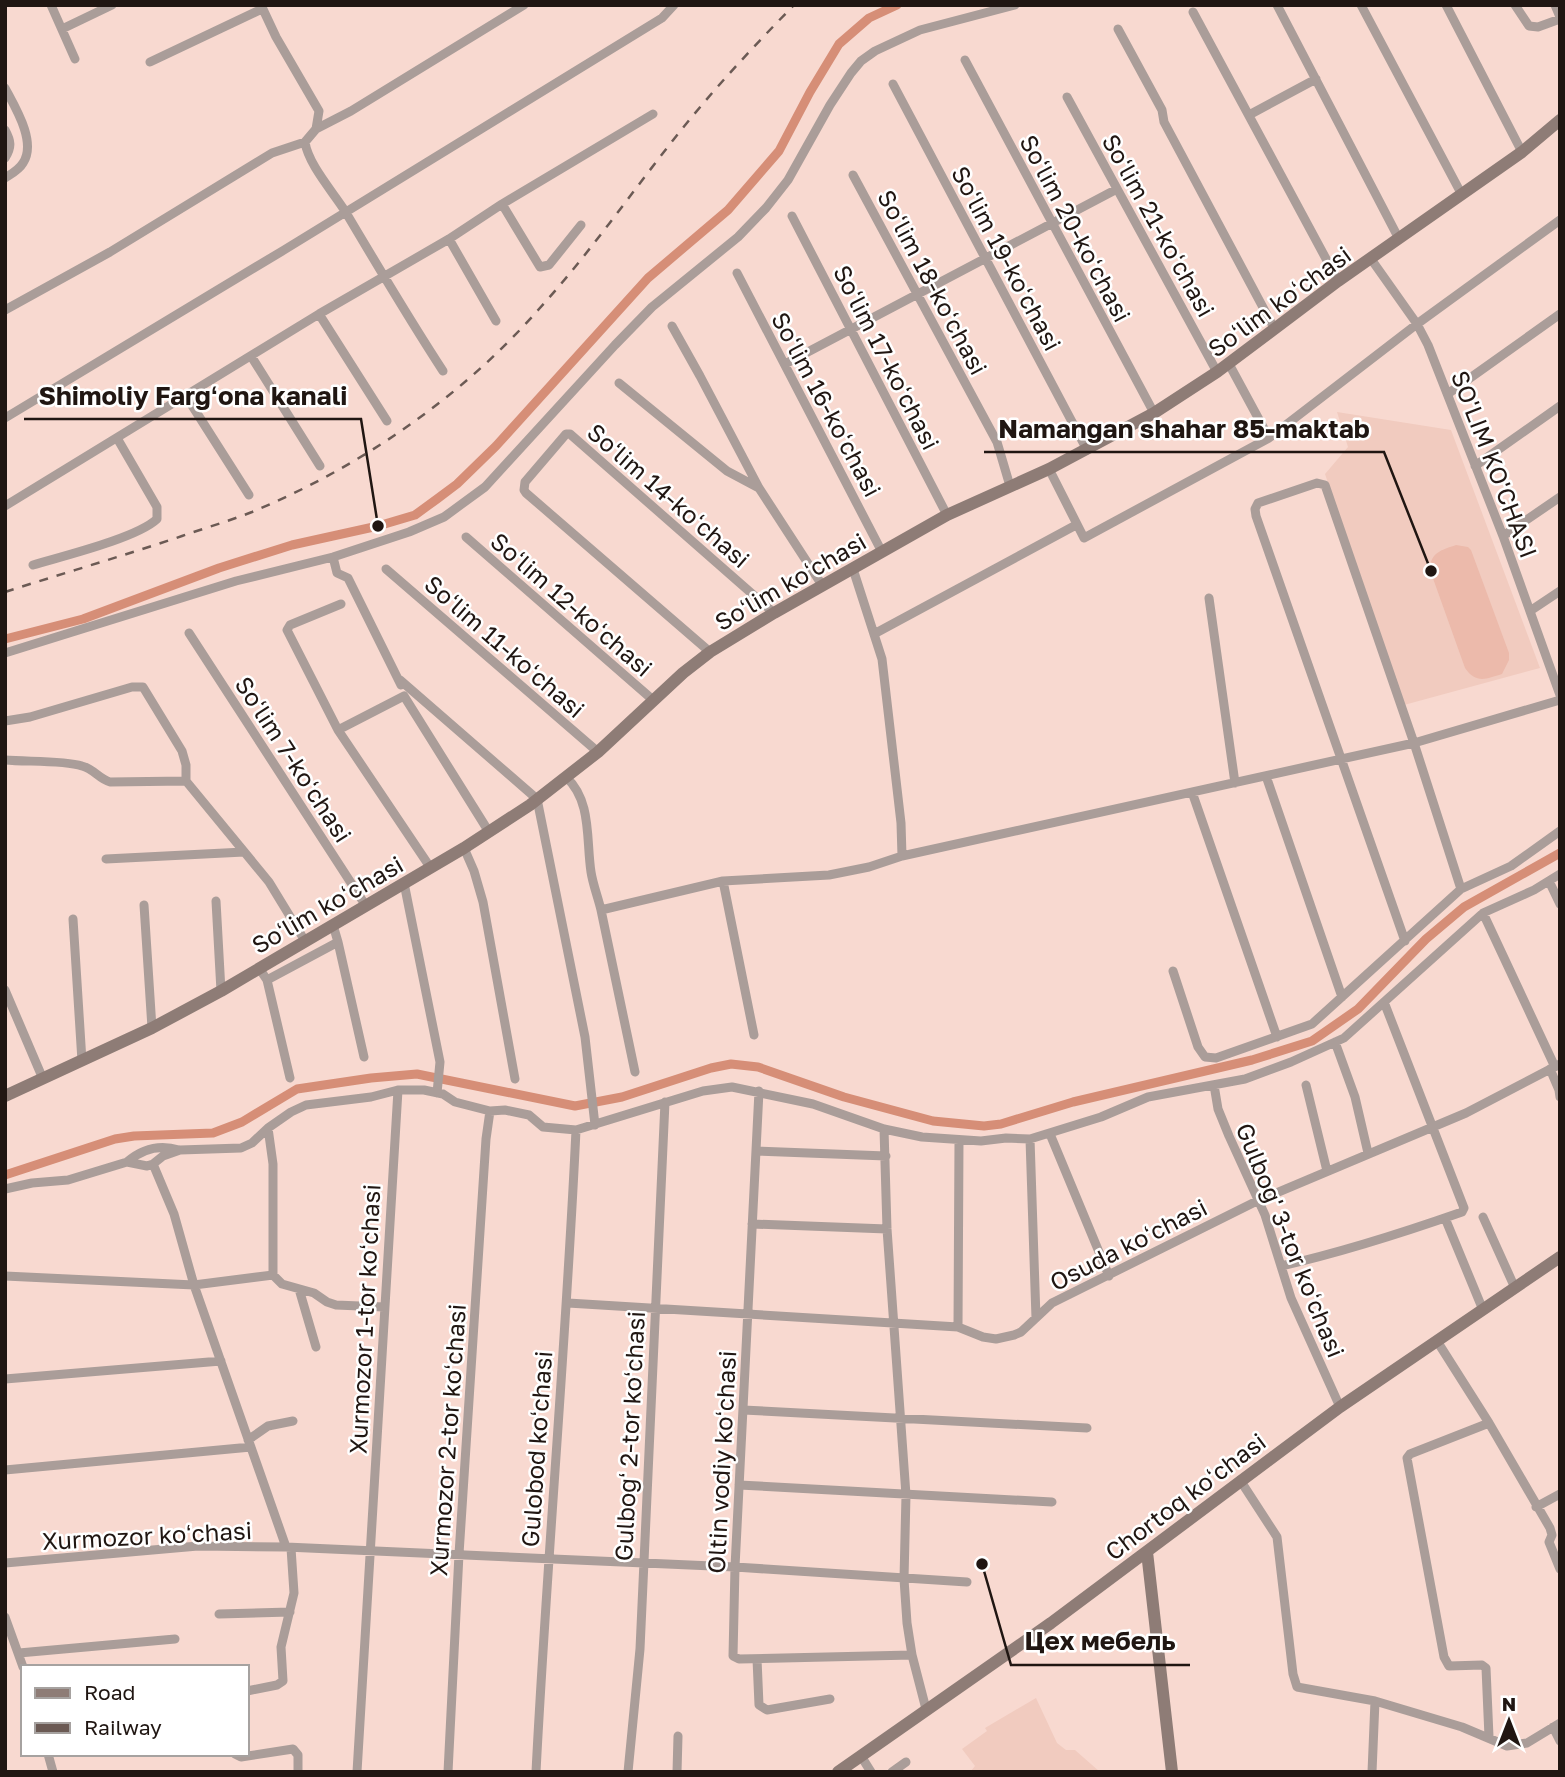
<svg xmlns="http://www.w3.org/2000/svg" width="1565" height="1777" font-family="'Golos Text',sans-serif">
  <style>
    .built { fill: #f1cbbf }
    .green { fill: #ecbaab }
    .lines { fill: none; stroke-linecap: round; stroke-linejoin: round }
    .canal { stroke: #d68e77; stroke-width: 9 }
    .street { stroke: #aa9d99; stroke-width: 9 }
    .secondary { stroke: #8e7c76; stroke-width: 12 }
    .rail { stroke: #6b5a54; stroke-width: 2.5; stroke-dasharray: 9 9; stroke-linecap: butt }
    .labels { text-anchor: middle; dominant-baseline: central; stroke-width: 5; stroke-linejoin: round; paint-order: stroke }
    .street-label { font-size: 24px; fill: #201612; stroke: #fff }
    .leader { fill: none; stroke: #201612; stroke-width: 2.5 }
    .callout-dot { fill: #201612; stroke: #fff; stroke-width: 2.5 }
    .callout-label { font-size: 26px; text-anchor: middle; font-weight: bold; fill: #201612; stroke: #fff; stroke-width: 5; stroke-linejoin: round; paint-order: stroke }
  </style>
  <rect width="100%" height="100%" fill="#f8d9d0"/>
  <path class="built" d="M1337,412l114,18 89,238 -136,37 -79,-231 23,-27z
    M1036,1698l21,45 9,7h9l25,22h-130l5,-6 -13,-17 25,-18 -2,-3z"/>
  <path class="green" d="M1456,545l12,2 3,3 38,103v7l-7,14c-16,5 -26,10 -37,-6l-35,-98c0,-18 12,-20 26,-25z"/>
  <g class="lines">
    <path class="canal" d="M5,639l78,-20 136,-51 73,-23 86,-19 37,-11 22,-16 20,-15 39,-38 152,-168 80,-68 51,-59 31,-59 29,-48 30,-26 28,-13
      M5,1175l110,-36 19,-3 79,-3 29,-11 55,-33 74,-11 46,-4 158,32 47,-9 89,-29 20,-4 27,3 86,30 89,24 51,5 17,-2 72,-22 179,-42 60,-19 46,-32 68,-70 38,-32 96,-54"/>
    <path class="street" d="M51,5l24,54
      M261,5l15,32 43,74 -3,18
      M1277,5l122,234
      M1361,5l101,190
      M1446,5l76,147
      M1515,5l14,21 9,1 22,-8
      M1555,5l5,12
      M1193,12l145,269
      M62,29l50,-24
      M1118,29l44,81 2,12 110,206
      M965,60l189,353
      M150,62l112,-53
      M893,84l194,366
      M5,88c10,19 32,54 18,75 -4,7 -12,11 -18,15
      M1067,97l150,275
      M1249,115l67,-36
      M5,130c6,11 7,17 0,28
      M853,175l144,267 13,44
      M502,204l38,63 9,-2 32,-40
      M792,216l155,299
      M449,239l47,82
      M1371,259l46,65 11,21 75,191 57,159
      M737,273l145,279
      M5,310l105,-58 162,-99 33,-11
      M319,314l68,107
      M672,326l28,50 59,112 63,97
      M251,356l69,110
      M785,364l332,-175
      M443,371c-34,-52 -66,-106 -98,-160 -12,-19 -37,-47 -40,-69l11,-13 35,-18 173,-106
      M619,383l108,88 30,16
      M1449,393l111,-79
      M186,396l63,99
      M5,418l279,-168 378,-232 12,-13
      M1269,438l148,-114 143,-104
      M1475,466l85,-60
      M1049,469l35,69 185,-100 -40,-74
      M5,506l314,-192 130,-75 53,-35 151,-90
      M1503,536l57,-39
      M466,537l187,163
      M333,557l4,16 11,5 53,107
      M33,565c30,-9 104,-27 124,-46v-12l-40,-69
      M386,569l212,183
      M853,569l29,90 19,164 1,33 512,-113 146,-43
      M1209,598l26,185
      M1530,611l30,-20
      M189,633l177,273
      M874,634l202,-109
      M710,652l-184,-159 -2,-3 1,-8 41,-48h4l204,179
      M5,653l231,-72 97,-24 76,-25 35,-15 41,-30 130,-142 37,-38 86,-70 28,-29 22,-28 42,-75 21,-32 10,-12 14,-10 45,-21 95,-25
      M400,680l137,119 48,238 10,88
      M5,721l25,-4 102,-30h11l39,64 4,14v16l83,101 36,59
      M338,730l-51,-100 3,-5 51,-21
      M5,760c22,2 58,0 77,6 12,3 17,13 28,16l76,-1
      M1266,776l76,221
      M566,777c26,24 20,62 25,95 2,13 7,25 10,38
      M1192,792l85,245
      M464,848l10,23 9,31 32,177
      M106,859l138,-7
      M430,867l-92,-137 66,-34 85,136
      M723,881l31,154
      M1549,881l11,23
      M404,883l36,179 -3,31
      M216,901l5,90
      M144,905l8,123
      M1483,913l72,154
      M73,919l9,142
      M1405,941l-149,-425 -1,-7 3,-6 59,-20 8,2 89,258 47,146
      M338,942l26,115
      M259,968l8,12 23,98
      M1173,971l25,76 7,10 11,1 96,-34 149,-135 50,-23 49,-35
      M267,980l71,-38 -5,-17
      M5,990l38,89
      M1335,1042l20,55 13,56
      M1550,1069l9,21 1,7
      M635,1072l-34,-162 122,-29 106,-6 40,-8 33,-11
      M1214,1085l4,24 11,27 36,79 26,83 49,109
      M1306,1085l21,86
      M759,1091l-24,476 -2,89 6,3 173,-4
      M268,1128l5,36v111
      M884,1129l3,100 19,266 -2,84 3,44 5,32 14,54
      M1050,1134l59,142
      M1030,1139l6,179
      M756,1151l130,5
      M127,1162c15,-13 32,-18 52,-12
      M153,1164l21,50 20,71 79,-10 9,9 32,9 13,9 9,3 48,2
      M5,1189l27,-6 36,-3 59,-18 20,4 6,-2 10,-8 17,-6 61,-2 11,-5 16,-15 23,-16 15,-7 65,-8 27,-7h26l19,4 12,8 35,9 15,-1 24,5 14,12 33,3 127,-39 29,-4 81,17 71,25 38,8 59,4 25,-3 24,1 71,-22 47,-20 97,-18 46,-17 53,-24 139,-125 51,-23 26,-16
      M1483,1217l32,71
      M1445,1218l38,92
      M752,1224l135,5
      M1281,1266c62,-14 121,-33 181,-54l2,-4 -80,-206
      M5,1276l189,9 92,262
      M299,1289l17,58
      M568,1303l390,24 25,10 13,2 18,-4 7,-3 31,-29 205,-102 209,-88 94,-49
      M958,1327l1,-187
      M1437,1341l52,82 61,105 2,7 -3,7 11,27
      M5,1379l216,-18
      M743,1410l344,18
      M1489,1423l-79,31 -3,4 37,199 5,9 33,-1 4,3 3,69
      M248,1440l20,-14 25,-5
      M5,1470l246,-23
      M1240,1480l37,57 16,137 4,13 78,14 87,26 45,19 20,-3 33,-20
      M739,1485l313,17
      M1536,1507l24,-13
      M5,1563l193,-17 88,1 449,20 232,15
      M219,1614l71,-2
      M5,1617l18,50
      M19,1653l156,-14
      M757,1659l2,46 8,5 63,-11
      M247,1691l30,-6 6,-4 -2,-34 13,-54 -3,-45
      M1553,1727l7,14
      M48,1754l5,18
      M235,1754l6,3 52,-8 5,6v17
      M861,1756l10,16
      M357,1772l41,-682
      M448,1772l11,-218 27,-415 4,-28
      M536,1772c11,-214 30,-428 40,-642
      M628,1772l12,-123 25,-547
      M677,1772l1,-36
      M892,1772l14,-10
      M1372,1772l3,-71"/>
    <path class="secondary" d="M5,1096l147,-68 69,-37 243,-143 66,-43 68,-53 85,-79 27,-21 64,-39 173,-98 102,-46 105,-56 63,-41 121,-91 184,-129 38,-32
      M1147,1552l25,220
      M838,1772l213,-149 289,-216 220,-150"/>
    <path class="rail" d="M5,592c59,-19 118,-36 177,-56 23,-8 47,-15 70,-24 108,-45 210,-115 287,-203 49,-54 90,-113 135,-170 37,-47 78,-91 120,-134"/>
  </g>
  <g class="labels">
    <g class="street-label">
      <text transform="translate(1159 225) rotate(61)">Soʻlim 21-koʻchasi</text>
      <text transform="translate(1076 228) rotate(62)">Soʻlim 20-koʻchasi</text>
      <text transform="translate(1007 258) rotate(62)">Soʻlim 19-koʻchasi</text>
      <text transform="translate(933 282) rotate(62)">Soʻlim 18-koʻchasi</text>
      <text transform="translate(1279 301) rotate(-36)">Soʻlim koʻchasi</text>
      <text transform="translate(887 357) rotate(63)">Soʻlim 17-koʻchasi</text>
      <text transform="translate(827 404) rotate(62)">Soʻlim 16-koʻchasi</text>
      <text transform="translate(1495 464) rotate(69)">SO'LIM KO'CHASI</text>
      <text transform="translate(669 495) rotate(41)">Soʻlim 14-koʻchasi</text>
      <text transform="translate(790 581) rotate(-30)">Soʻlim koʻchasi</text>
      <text transform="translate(572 604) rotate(41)">Soʻlim 12-koʻchasi</text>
      <text transform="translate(505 646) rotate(41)">Soʻlim 11-koʻchasi</text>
      <text transform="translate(294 759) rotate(57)">Soʻlim 7-koʻchasi</text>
      <text transform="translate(327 904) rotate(-30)">Soʻlim koʻchasi</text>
      <text transform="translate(1291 1240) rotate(68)">Gulbog' 3-tor koʻchasi</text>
      <text transform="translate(1128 1244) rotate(-27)">Osuda koʻchasi</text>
      <text transform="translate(364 1319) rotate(-87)">Xurmozor 1-tor koʻchasi</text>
      <text transform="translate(629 1436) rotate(-87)">Gulbogʻ 2-tor koʻchasi</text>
      <text transform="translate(447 1440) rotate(-86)">Xurmozor 2-tor koʻchasi</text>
      <text transform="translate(536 1449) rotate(-86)">Gulobod koʻchasi</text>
      <text transform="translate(721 1462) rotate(-87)">Oltin vodiy koʻchasi</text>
      <text transform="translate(1185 1496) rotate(-37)">Chortoq koʻchasi</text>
      <text transform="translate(147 1535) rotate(-3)">Xurmozor koʻchasi</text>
    </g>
  </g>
  <path class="leader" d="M378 526L361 419H24M1431 571L1384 452H984M982 1564L1011 1665H1190"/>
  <g class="callout-dot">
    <circle cx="378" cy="526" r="7"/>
    <circle cx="1431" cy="571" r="7"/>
    <circle cx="982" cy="1564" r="7"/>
  </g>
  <g class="callout-label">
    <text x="193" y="405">Shimoliy Fargʻona kanali</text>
    <text x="1184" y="438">Namangan shahar 85-maktab</text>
    <text x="1100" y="1650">Цех мебель</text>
  </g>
  <rect width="1565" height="1777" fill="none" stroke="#201612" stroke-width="14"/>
  <rect x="21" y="1665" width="228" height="91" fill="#ffffff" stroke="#a6a2a0" stroke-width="2"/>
  <rect x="35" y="1688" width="35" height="10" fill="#8e7c76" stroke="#a6a2a0" stroke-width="2"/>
  <text x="84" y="1700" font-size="21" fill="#201612">Road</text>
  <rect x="35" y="1723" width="35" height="10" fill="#6b5a54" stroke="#a6a2a0" stroke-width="2"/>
  <text x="84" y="1735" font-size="21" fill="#201612">Railway</text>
  <g transform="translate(1509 1721)" stroke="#ffffff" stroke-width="5" paint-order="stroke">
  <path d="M0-5L12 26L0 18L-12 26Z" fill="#201612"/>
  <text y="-10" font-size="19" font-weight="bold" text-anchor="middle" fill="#201612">N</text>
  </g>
</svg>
